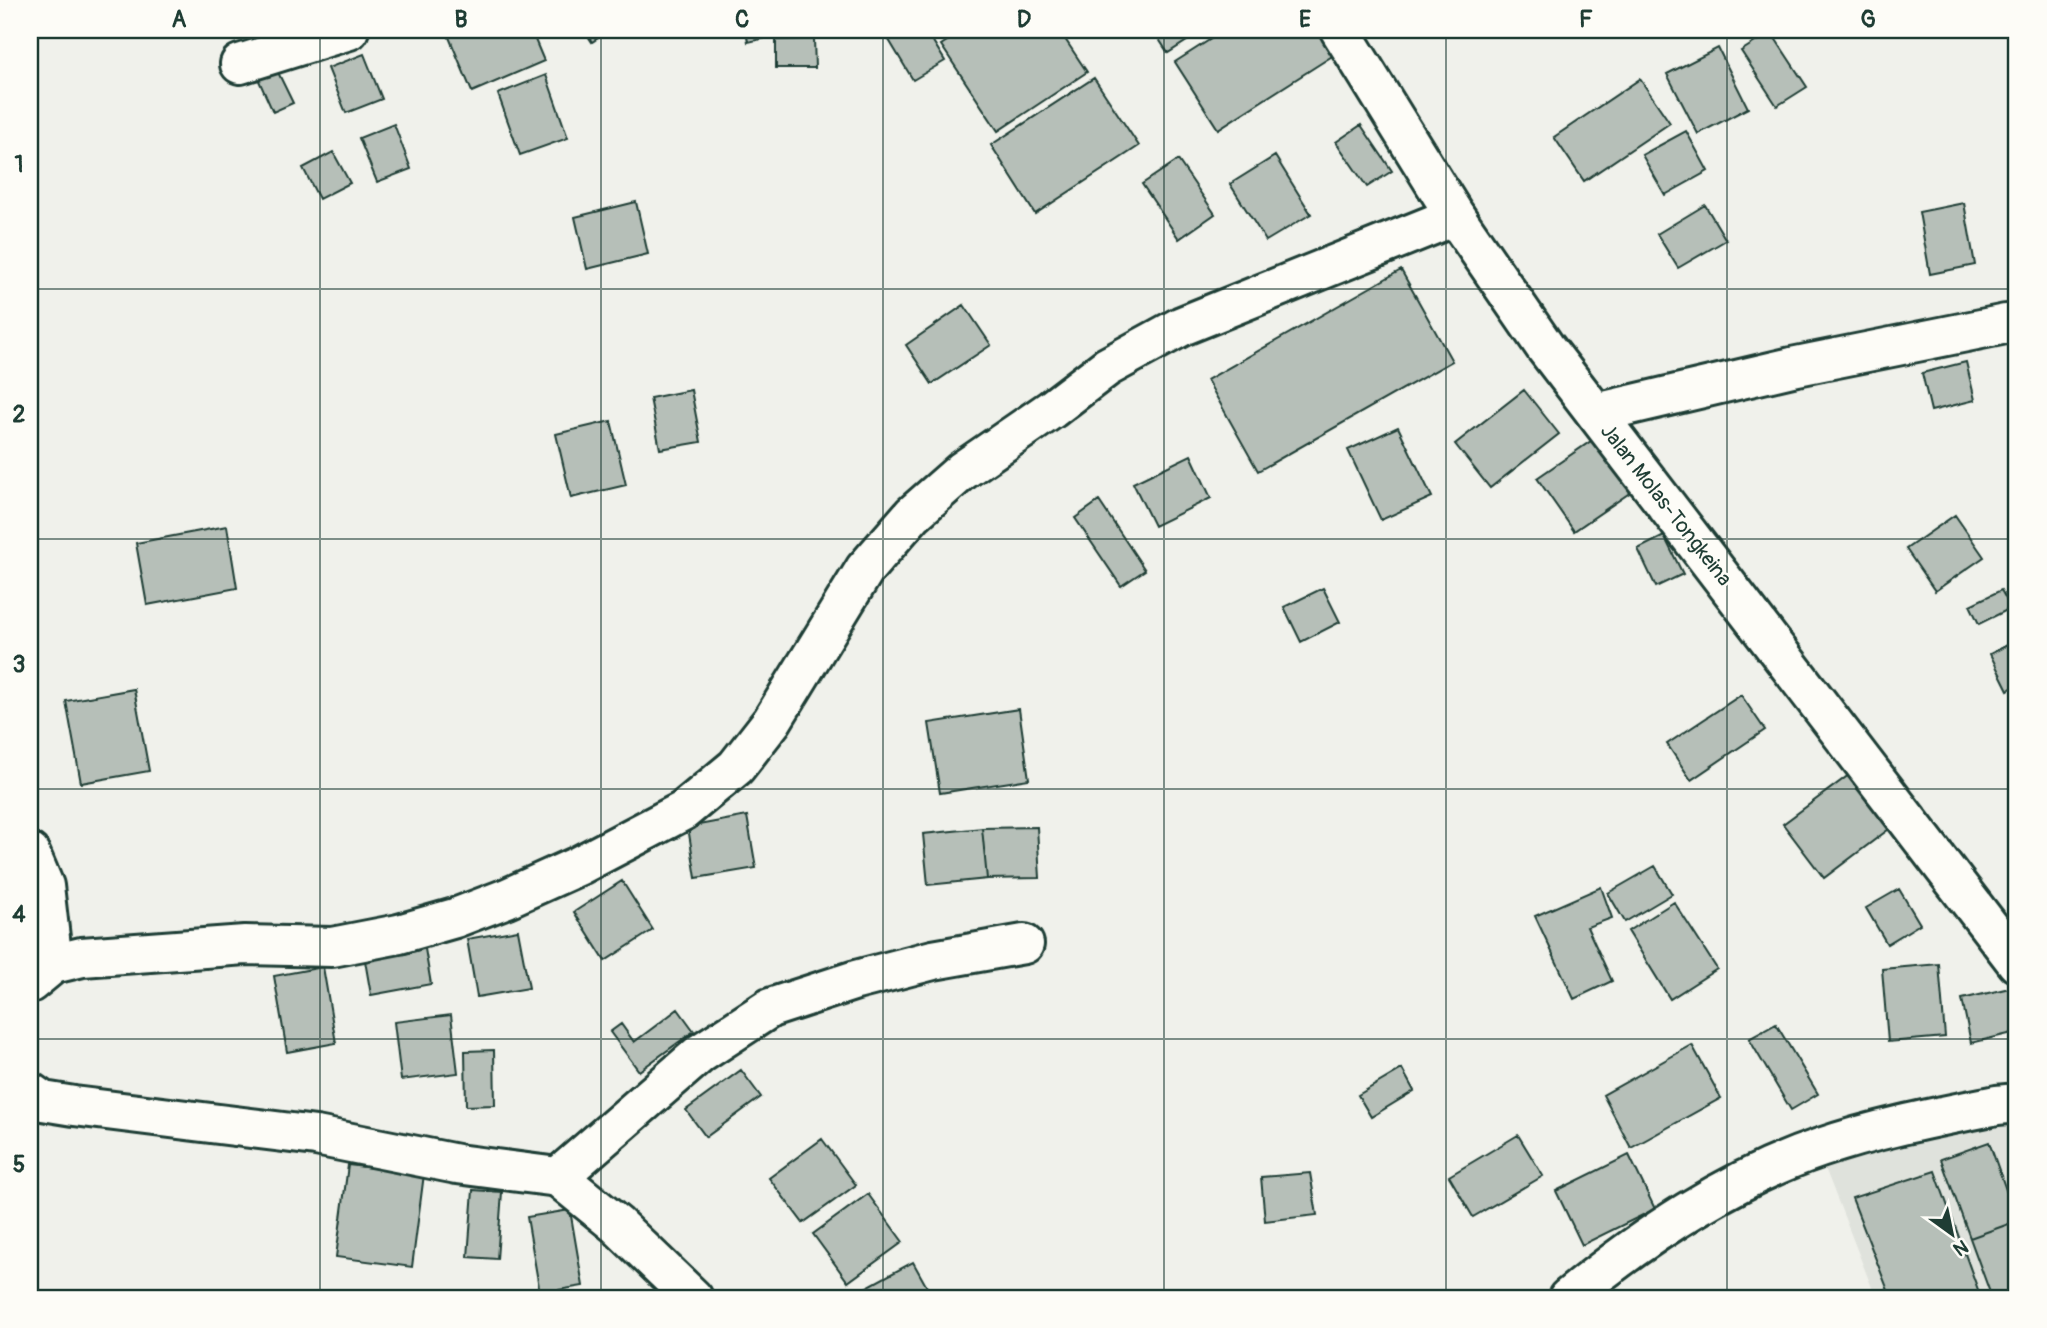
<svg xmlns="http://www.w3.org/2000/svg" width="2047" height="1328" font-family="Pangolin,sans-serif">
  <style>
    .built { fill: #dfe2dc }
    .building { fill: #b6bfb8; stroke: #1f3d34; stroke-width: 2 }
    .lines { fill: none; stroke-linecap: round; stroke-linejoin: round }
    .minor-casing { stroke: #1f3d34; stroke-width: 44 }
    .major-casing { stroke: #1f3d34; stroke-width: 44 }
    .minor { stroke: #fdfcf7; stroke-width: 38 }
    .major { stroke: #fdfcf7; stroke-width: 38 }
    .grid { fill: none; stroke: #1f3d34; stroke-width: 2; stroke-opacity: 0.55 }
    .labels { text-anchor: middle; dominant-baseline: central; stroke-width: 5; stroke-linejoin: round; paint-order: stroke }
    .street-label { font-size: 21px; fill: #1f3d34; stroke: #fdfcf7 }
    .neatline { fill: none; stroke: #1f3d34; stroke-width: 2.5 }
    .grid-label { font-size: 23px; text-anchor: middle; font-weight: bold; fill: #1f3d34 }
  </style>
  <rect width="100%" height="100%" fill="#f0f1eb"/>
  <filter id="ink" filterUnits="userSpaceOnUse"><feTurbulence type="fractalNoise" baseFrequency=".0143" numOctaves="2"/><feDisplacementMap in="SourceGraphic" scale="14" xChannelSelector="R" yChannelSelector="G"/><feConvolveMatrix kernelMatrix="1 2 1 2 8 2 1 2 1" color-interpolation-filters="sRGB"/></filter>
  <g filter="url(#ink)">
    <path class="built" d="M2017,1123v175h-141l-51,-130 162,-44z"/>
    <path class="building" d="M446,30h85l13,31 -72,31z
      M584,30h26l-18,12z
      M746,30h53l-51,12z
      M905,30h21l19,31 -32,19 -24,-40z
      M964,30h95l28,42 -89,59 -57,-86z
      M1153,30h51l-36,23z
      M1225,30h97l15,23 -119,76 -43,-67z
      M1771,32l36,55 -30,19 -36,-55z
      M814,39l1,29h-39v-28z
      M1718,48l30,60 -50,26 -31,-60z
      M364,54l18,45 -36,14 -18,-45z
      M270,56l23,47 -20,9 -21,-47z
      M546,75l22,63 -48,17 -22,-61z
      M1094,78l45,68 -104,68 -44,-69z
      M1640,79l30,44 -86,58 -30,-44z
      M394,124l17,45 -34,13 -18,-44z
      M1361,125l31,46 -25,16 -31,-45z
      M1686,131l22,40 -43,24 -23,-40z
      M333,152l17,31 -31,16 -16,-31z
      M1275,156l36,58 -45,27 -36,-57z
      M1178,160l37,54 -36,25 -37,-55z
      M636,202l12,52 -61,15 -12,-52z
      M1964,203l11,62 -45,9 -11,-62z
      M1705,205l21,35 -48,28 -21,-34z
      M1401,270l51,91 -194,110 -51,-91z
      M964,305l27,40 -59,39 -26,-39z
      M1966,362l9,38 -44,11 -9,-38z
      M691,390l10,52 -41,7 -10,-51z
      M1524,390l35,44 -69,54 -35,-44z
      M611,421l15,64 -55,13 -15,-64z
      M1398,427l34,70 -51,23 -33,-70z
      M1594,439l37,53 -57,39 -37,-53z
      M1191,455l20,43 -57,28 -21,-43z
      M1099,501l46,69 -24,16 -46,-68z
      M1955,515l29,42 -49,34 -29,-42z
      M227,526l10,62 -90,17 -11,-62z
      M1664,536l19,38 -27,13 -18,-38z
      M1323,588l17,34 -39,20 -17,-35z
      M2001,590l10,18 -32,16 -9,-19z
      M2017,640v45l-9,5 -18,-36z
      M134,689l15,82 -68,12 -15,-82z
      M1741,695l24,35 -74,50 -24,-36z
      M1019,709l10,70 -89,14 -11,-70z
      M1857,769l40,54 -73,55 -41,-54z
      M747,816l9,52 -60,10 -8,-51z
      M1037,827l3,51 -53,1 -5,-51z
      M982,828l5,51 -59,6 -5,-51z
      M1655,866l17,28 -47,28 -17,-29z
      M622,881l31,49 -48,31 -31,-49z
      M1601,887l11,31 -25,9 25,54 -38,18 -39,-83z
      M1899,889l21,35 -33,20 -21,-36z
      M1674,902l43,67 -47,30 -42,-68z
      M518,930l11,58 -52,9 -10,-58z
      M424,943l7,41 -60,11 -7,-40z
      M1939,964l6,73 -57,5 -6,-73z
      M323,967l13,76 -49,9 -13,-76z
      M2014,987l3,13v32l-46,11 -9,-44z
      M678,1009l16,22 -55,40 -29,-39 11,-8 13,18z
      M451,1015l7,58 -57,7 -7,-58z
      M1776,1024l42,70 -27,16 -42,-71z
      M1692,1045l29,53 -90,50 -28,-53z
      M494,1050l1,55 -29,1 -1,-55z
      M1402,1069l12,22 -43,26 -13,-22z
      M741,1070l20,27 -55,40 -20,-27z
      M1518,1135l25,41 -70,41 -24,-41z
      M822,1139l34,46 -53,38 -34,-45z
      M1989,1142l28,79 -47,17 -29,-79z
      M1629,1155l26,54 -73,36 -26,-54z
      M348,1165l76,9 -12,93 -76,-10z
      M1935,1171l46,127h-90l-39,-100z
      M1310,1173l7,42 -52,6 -4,-44z
      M473,1190l29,2 -5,67 -29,-2z
      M868,1194l35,48 -55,40 -35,-48z
      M570,1210l13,76 -43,7 -13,-76z
      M2017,1221v77h-25l-22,-60z
      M913,1262l20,36h-76l-3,-4z"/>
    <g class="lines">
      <g class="minor-casing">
        <path id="minor" d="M240,64l109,-34
          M1596,413l196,-46 214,-43
          M30,853l14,33 9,78
          M30,983l23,-19 29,-7 163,-12 87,2 67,-13 56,-16 52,-20 71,-32 105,-55 53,-44 36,-46 93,-152 48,-55 49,-43 90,-62 55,-42 75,-41 273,-110
          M30,1092l13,9 31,5 242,30 141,28 101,13 59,48 76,73
          M558,1177l143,-124 69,-45 86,-28 77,-20 91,-16
          M1568,1298c75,-61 160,-119 252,-150 58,-20 117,-31 177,-43l20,-2"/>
      </g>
      <g class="major-casing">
        <path id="major" d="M1340,30l115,186 90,131 472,616"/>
      </g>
      <use href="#minor" class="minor"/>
      <use href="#major" class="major"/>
    </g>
  </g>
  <path class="grid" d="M320,30v1268M601,30v1268M883,30v1268M1164,30v1268M1446,30v1268M1727,30v1268M30,289h1987M30,539h1987M30,789h1987M30,1039h1987"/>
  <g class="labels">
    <g class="street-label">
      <text transform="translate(1666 505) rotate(52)">Jalan Molas-Tongkeina</text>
    </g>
  </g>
  <rect width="2047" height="1328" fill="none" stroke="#fdfcf7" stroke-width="77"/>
  <g transform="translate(1952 1234) rotate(147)" stroke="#fdfcf7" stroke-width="5" paint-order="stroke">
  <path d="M0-5L12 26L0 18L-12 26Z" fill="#1f3d34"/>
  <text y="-10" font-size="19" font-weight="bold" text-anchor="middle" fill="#1f3d34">N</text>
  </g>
  <rect x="38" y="38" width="1970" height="1252" class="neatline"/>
  <g class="grid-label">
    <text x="179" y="27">A</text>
    <text x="461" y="27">B</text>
    <text x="742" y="27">C</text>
    <text x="1024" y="27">D</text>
    <text x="1305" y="27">E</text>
    <text x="1586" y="27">F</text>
    <text x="1868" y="27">G</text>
    <text x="19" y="172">1</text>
    <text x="19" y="422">2</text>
    <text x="19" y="672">3</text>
    <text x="19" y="922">4</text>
    <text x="19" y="1172">5</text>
  </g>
</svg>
